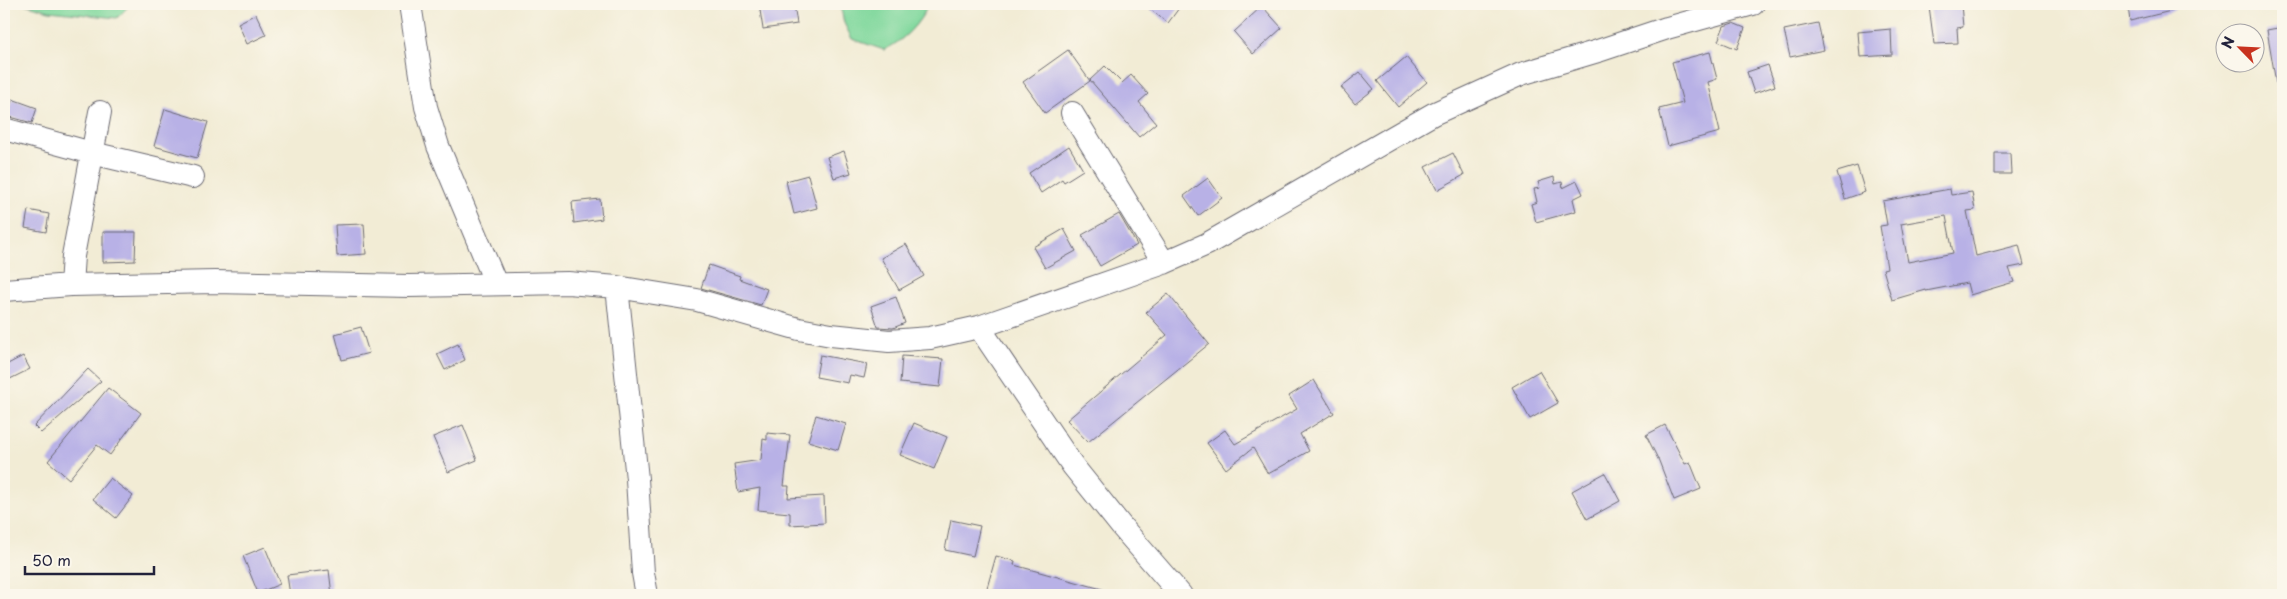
<svg xmlns="http://www.w3.org/2000/svg" width="2287" height="599" font-family="'Playpen Sans',sans-serif">
  <style>
    .green { fill: #81d89d; stroke: #527d6c }
    .building { fill: #b8b1e6; fill-rule: evenodd }
    .lines { fill: none; stroke-linecap: round; stroke-linejoin: round }
    .minor-casing { stroke: #6b6971; stroke-width: 24 }
    .minor { stroke: #fff; stroke-width: 22 }
  </style>
  <rect width="100%" height="100%" fill="#fbf7ec"/>
  <filter id="ink" filterUnits="userSpaceOnUse"><feTurbulence type="fractalNoise" baseFrequency=".02" numOctaves="2"/><feDisplacementMap in="SourceGraphic" scale="10" xChannelSelector="R" yChannelSelector="G"/><feConvolveMatrix kernelMatrix="1 2 1 2 8 2 1 2 1" color-interpolation-filters="sRGB"/></filter>
  <filter id="wash" filterUnits="userSpaceOnUse"><feTurbulence type="fractalNoise" baseFrequency=".0096" numOctaves="4" result="noise"/><feDisplacementMap in="SourceGraphic" scale="20" xChannelSelector="R" yChannelSelector="G"/><feGaussianBlur stdDeviation="1.12" result="paint"/><feColorMatrix in="noise" values="0 0 0 0 0 0 0 0 0 0 0 0 0 0 0 0 0 1.4 0 .05"/><feComposite in="paint" operator="in"/></filter>
  <g filter="url(#wash)">
    <rect width="100%" height="100%" fill="#f2ecd5"/>
    <path class="green" d="M25,4h106l-14,14 -68,-7z
      M840,4h89c-10,20 -24,36 -45,46l-32,-11 -8,-16z"/>
    <g id="blocks">
      <path class="building" d="M759,4h35l3,20 -34,5z
        M1143,4h39l-14,19z
        M1961,4l2,23 -6,1 1,15 -24,1 -5,-38z
        M2150,4h24l1,6 -45,11 -2,-14z
        M1262,6l20,22 -29,26 -19,-22z
        M256,14l10,21 -19,9 -9,-21z
        M1733,23l12,5 -8,21 -19,-8 6,-15z
        M1818,23l6,27 -34,7 -6,-27z
        M2283,27v56h-7l-9,-53z
        M1891,29l1,26 -32,2 -2,-25z
        M1068,50l22,31 -45,32 -22,-31z
        M1710,52l7,27 -9,3 12,50 -52,14 -9,-37 24,-6 -11,-41z
        M1406,57l21,25 -29,25 -21,-26z
        M1768,65l7,21 -21,7 -7,-21z
        M1105,66l17,17 9,-8 17,19 -9,8 17,21 -17,14 -49,-57z
        M1360,72l14,17 -19,15 -14,-17z
        M12,99l25,9 -5,15 -25,-7z
        M165,109l43,13 -11,36 -43,-12z
        M1069,146l14,24 -19,12 -2,-3 -21,14 -12,-20z
        M844,151l7,22 -17,5 -7,-21z
        M1453,153l11,22 -27,15 -12,-23z
        M1995,153h15l1,21h-16z
        M1857,166l8,26 -20,7 -8,-27z
        M808,175l9,33 -23,6 -8,-33z
        M1554,177l1,7 7,-2 1,6 14,-7 6,13 -10,5 3,12 -40,11 -5,-18 6,-2 -3,-13 6,-1 -2,-6z
        M1208,178l14,20 -24,18 -14,-20z
        M1950,189l1,6 21,-3 3,18 -8,1 9,45 43,-11 5,20 -15,3 5,14 -44,13 -3,-12 -41,8v-1l-34,10 -9,-31 4,-1 -7,-42 7,-1 -4,-24zM1946,216l7,37 -45,9 -7,-38z
        M600,199l2,20 -28,4 -2,-21z
        M28,210l21,4 -3,18 -21,-4z
        M1119,214l18,31 -37,21 -18,-31z
        M364,224l2,30 -29,2 -2,-31z
        M1064,229l12,22 -31,17 -12,-21z
        M103,232h33l-1,29 -32,1z
        M906,244l18,32 -25,14 -18,-32z
        M709,265l31,11 -1,3 28,10 -6,16 -60,-17z
        M1168,294l41,50 -121,98 -21,-22 100,-85 -21,-23z
        M896,297l9,26 -12,5 -15,-1 -7,-21z
        M361,327l8,26 -27,7 -7,-26z
        M458,344l7,16 -20,10 -8,-16z
        M820,355l47,9 -3,14 -14,-3 -2,8 -32,-6z
        M23,356l7,13 -20,10 -6,-13z
        M902,356l41,3 -3,28 -40,-4z
        M88,369l13,12 -60,52 -7,-7z
        M1539,371l19,32 -28,16 -18,-32z
        M1314,380l20,33 -34,21 9,17 -41,23 -15,-26 -27,21 -19,-26 18,-13 10,14 62,-35 -8,-13z
        M108,388l33,25 -31,42 -13,-10 -28,34 -21,-18z
        M816,415l30,9 -8,26 -30,-9z
        M914,423l33,14 -13,32 -34,-14z
        M463,425l14,35 -29,12 -15,-35z
        M1665,425l20,39 5,-2 11,27 -27,11 -15,-39 -13,-26z
        M767,433l23,2 -6,51h5l-1,12 36,-2 1,27 -35,2v-12l-32,-3 2,-22 -22,4 -4,-28 27,-4 2,-21 4,1z
        M1605,473l15,28 -33,18 -15,-28z
        M110,478l23,18 -17,22 -23,-19z
        M951,520l29,6 -7,30 -28,-6z
        M265,547l15,37 -22,9 -15,-37z
        M996,556l19,5 -1,4 95,26 -1,4h-123z
        M329,570l3,25h-42l-3,-20z"/>
    </g>
  </g>
  <g filter="url(#ink)">
    <use href="#blocks" fill-opacity="0" stroke="#6b6971" stroke-width="1"/>
    <g class="lines">
      <g class="minor-casing">
        <path id="minor" d="M410,4l16,103 12,39 58,138
          M1072,113l92,150
          M4,129l88,24 101,24
          M71,285l2,-29 27,-144
          M617,287l20,192 6,94 4,22
          M4,290l67,-5 144,-3 194,4 159,-3 49,4 80,13 102,29 32,6 58,6 41,-3 49,-11 185,-64 43,-19 226,-130 88,-40 77,-23 69,-23 86,-24
          M979,327l94,139 49,61 59,68"/>
      </g>
      <use href="#minor" class="minor"/>
    </g>
  </g>
  <rect width="2287" height="599" fill="none" stroke="#fbf7ec" stroke-width="20"/>
  <g transform="translate(2240 48) rotate(294)"><circle r="24" fill="#fbf7ec" stroke="#a4a2a5"/>
  <path d="M0-4L9 19L0 12L-9 19Z" fill="#c8321e"/>
  <text y="-8" font-size="14" font-weight="bold" text-anchor="middle" fill="#22223b">N</text>
  </g>
  <path d="M25 566v8h129v-8" fill="none" stroke="#22223b" stroke-width="2.5"/>
  <text x="32" y="566" font-size="15" fill="#22223b" stroke="#fbf7ec" stroke-width="4" paint-order="stroke">50 m</text>
</svg>
